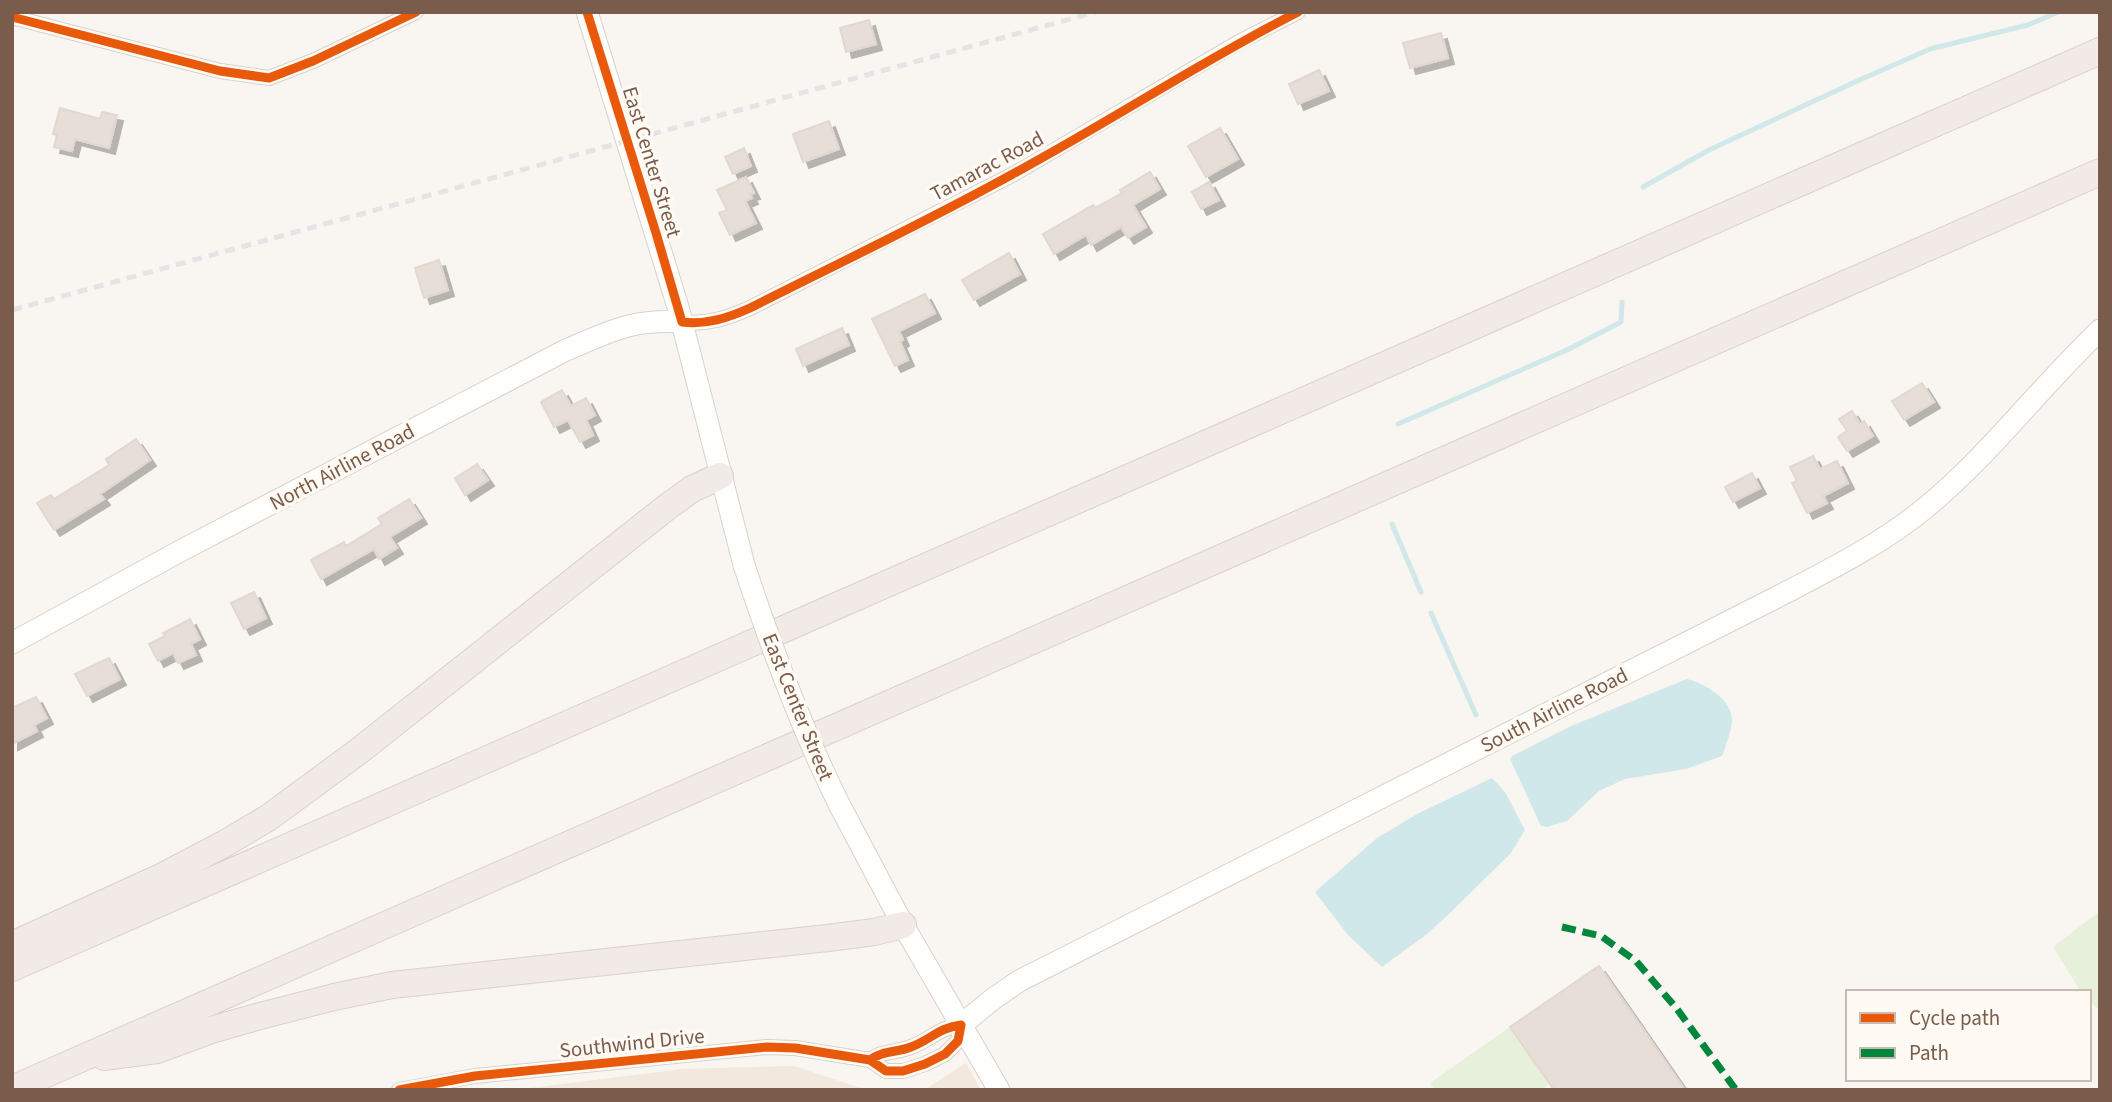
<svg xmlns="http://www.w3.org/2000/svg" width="2112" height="1102" font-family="'Source Sans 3',sans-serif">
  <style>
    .residential { fill: #f2e8de }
    .green { fill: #e7f0db }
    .water { fill: #d0e8ea }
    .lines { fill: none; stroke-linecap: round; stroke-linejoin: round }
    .stream { stroke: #d0e8ea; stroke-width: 5 }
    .building { fill: #e6ded7; stroke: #e2d8d2; stroke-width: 2; filter: url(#shadow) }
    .street-casing { stroke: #d7d1cb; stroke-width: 16 }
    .secondary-casing { stroke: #d9d2cb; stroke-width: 23 }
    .highway-casing { stroke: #dad1cc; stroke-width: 28 }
    .street { stroke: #fefefd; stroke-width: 14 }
    .secondary { stroke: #fefefd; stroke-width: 21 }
    .highway { stroke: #f2eae7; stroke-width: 26 }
    .rail { stroke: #e6e3e7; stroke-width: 5; stroke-dasharray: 10 7; stroke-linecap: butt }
    .secondary-bridge-casing { stroke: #d9d2cb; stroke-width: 23; stroke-linecap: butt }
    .secondary-bridge { stroke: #fefefd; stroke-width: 21 }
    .quiet { stroke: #00873e; stroke-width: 7; stroke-dasharray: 14 7; stroke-linecap: butt }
    .cycleway-casing { stroke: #fffaf3; stroke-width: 13 }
    .cycleway { stroke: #e8590c; stroke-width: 9 }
    .labels { text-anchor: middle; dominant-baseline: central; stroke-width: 7; stroke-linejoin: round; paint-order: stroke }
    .street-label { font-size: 21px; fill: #7a5c4d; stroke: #fffaf3 }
  </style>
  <defs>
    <filter id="shadow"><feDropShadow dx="6" dy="6" stdDeviation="0" flood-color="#0004"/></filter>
  </defs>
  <rect width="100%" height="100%" fill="#f9f5f0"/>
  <path class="residential" d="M966,1063l15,27h-57z
    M794,1066l70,23 36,1h-385l167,-21z"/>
  <path class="green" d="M2100,911v100l-11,-11v-8h-7l-3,-3 -26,-42z
    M1510,1027l40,56 -9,7h-106l-5,-7z"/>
  <path class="water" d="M1687,679c19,5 47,21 45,44 -2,11 -6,22 -10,33l-36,13 -61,10 -26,12 -32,30 -20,6 -6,-1 -31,-67 2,-3 59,-30z
    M1492,778l13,14 20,38 -14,23 -61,60 -23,21 -45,33 -34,-32 -33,-43 62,-54 40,-24z"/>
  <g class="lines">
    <path class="stream" d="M1643,187l66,-37 146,-68 75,-33 98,-24 30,-13
      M1398,424l171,-75 52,-27 1,-20
      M1392,524l29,68
      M1431,613l45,102"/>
  </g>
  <path class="building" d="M869,20l7,24 -30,8 -6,-24z
    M1441,33l7,25 -38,10 -7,-25z
    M1319,70l10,21 -31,13 -9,-20z
    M60,108l40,11 2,-7 15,3 -8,33 -34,-9 -3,12 -18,-4 3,-12 -4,-1z
    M829,121l10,28 -36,13 -10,-28z
    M1220,128l18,31 -32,18 -18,-31z
    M744,148l7,18 -18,8 -8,-17z
    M1150,172l10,17 -27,16 13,22 -18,11 -7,-11 -30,18 -5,-10 -32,19 -11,-20 50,-29 2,3 27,-15 -2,-3z
    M746,177l8,16 -4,1 2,4 -7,3 11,22 -26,12 -11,-22 8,-3 -10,-20z
    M1209,182l10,18 -18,9 -9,-17z
    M1009,253l11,21 -46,26 -12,-20z
    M439,260l9,30 -24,8 -9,-30z
    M925,294l10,19 -36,18 4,9 -3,2 8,18 -13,6 -23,-47z
    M842,328l7,17 -46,21 -7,-17z
    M1922,383l12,19 -30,18 -12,-19z
    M562,390l9,16 15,-8 9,17 -9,5 7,15 -13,7 -12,-22 -14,7 -13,-25z
    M1852,411l8,13 4,-3 9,15 -26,15 -9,-14 9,-6 -8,-12z
    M136,439l14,21 -50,34 4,5 -50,31 -17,-27 14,-8 3,4 55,-34 -3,-6z
    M1813,456l7,13 17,-8 11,22 -25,13 4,7 -20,10 -15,-30 5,-2 -7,-14z
    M477,464l11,16 -23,15 -10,-17z
    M1752,473l8,15 -27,14 -8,-15z
    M409,499l12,19 -31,19 7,11 -18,11 -5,-10 -53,30 -10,-19 33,-18 2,4 36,-22 -4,-6z
    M254,592l12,26 -22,11 -13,-26z
    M190,619l10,20 -9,5 5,11 -18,8 -5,-10 -15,8 -9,-17 16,-8 -2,-3z
    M109,658l11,21 -33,17 -12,-22z
    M36,697l11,21 -13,7 3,6 -25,13v-36z
    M1599,966l39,56 47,68h-131l-44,-63z"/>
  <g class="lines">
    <g class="street-casing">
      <path id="street" d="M12,17l208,54 49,7 44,-17 103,-49
        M682,322c24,3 46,-4 68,-14l262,-133 227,-133 59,-30
        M399,1090l76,-14 292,-29 28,1 75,12 16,11h17l22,-7 20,-10 13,-13 3,-16c-21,2 -31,15 -50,22 -15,6 -28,3 -41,13"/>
    </g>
    <g class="secondary-casing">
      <path id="secondary" d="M587,12l91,295 66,258
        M12,643l172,-94 382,-199c45,-19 65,-31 116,-28
        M840,806l63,119 96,165
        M961,1025l32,-26 26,-18 764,-387c48,-25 98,-50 141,-85 65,-53 115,-121 176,-179"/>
    </g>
    <g class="highway-casing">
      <path id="highway" d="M12,945l151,-69 61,-32 44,-26 91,-67 308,-244 25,-18 28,-13
        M12,968l2088,-917
        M104,1057l53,-7 54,-20 49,-14 74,-19 58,-12 436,-47 46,-6 29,-7
        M12,1089l2088,-917"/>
    </g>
    <use href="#street" class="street"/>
    <use href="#secondary" class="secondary"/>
    <use href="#highway" class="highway"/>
    <path class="rail" d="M12,310l1084,-298"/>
    <g class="secondary-bridge-casing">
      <path id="secondary-bridge" d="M744,565c27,82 57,163 96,241"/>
    </g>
    <use href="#secondary-bridge" class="secondary-bridge"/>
    <path class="quiet" d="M1562,927l39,9 35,25 41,48 59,81"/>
    <g class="cycleway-casing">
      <path id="cycleway" d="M587,12l69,221 26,89c24,3 46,-4 68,-14 87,-44 176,-86 261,-133 97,-52 189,-113 287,-163
        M12,17l208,54 49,7 44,-17 103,-49
        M399,1090l76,-14 292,-29 28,1 75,12 16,11h17l22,-7 20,-10 13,-13 3,-16c-21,2 -31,15 -50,22 -15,6 -28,3 -41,13"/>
    </g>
    <use href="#cycleway" class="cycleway"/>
  </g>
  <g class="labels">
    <g class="street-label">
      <text transform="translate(652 162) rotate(73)">East Center Street</text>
      <text transform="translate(987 166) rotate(-28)">Tamarac Road</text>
      <text transform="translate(342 467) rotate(-28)">North Airline Road</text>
      <text transform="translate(798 707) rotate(68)">East Center Street</text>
      <text transform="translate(1554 710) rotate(-27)">South Airline Road</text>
      <text transform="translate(632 1043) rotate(-6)">Southwind Drive</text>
    </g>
  </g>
  <rect width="2112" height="1102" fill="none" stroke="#7a5c4d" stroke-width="28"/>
  <rect x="1846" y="990" width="245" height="91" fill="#fffaf3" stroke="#cabbb1" stroke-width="2"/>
  <rect x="1860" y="1013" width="35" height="10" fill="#e8590c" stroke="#cabbb1" stroke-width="2"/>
  <text x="1909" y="1025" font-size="21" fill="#7a5c4d">Cycle path</text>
  <rect x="1860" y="1048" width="35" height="10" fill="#00873e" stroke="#cabbb1" stroke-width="2"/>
  <text x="1909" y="1060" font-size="21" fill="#7a5c4d">Path</text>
</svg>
